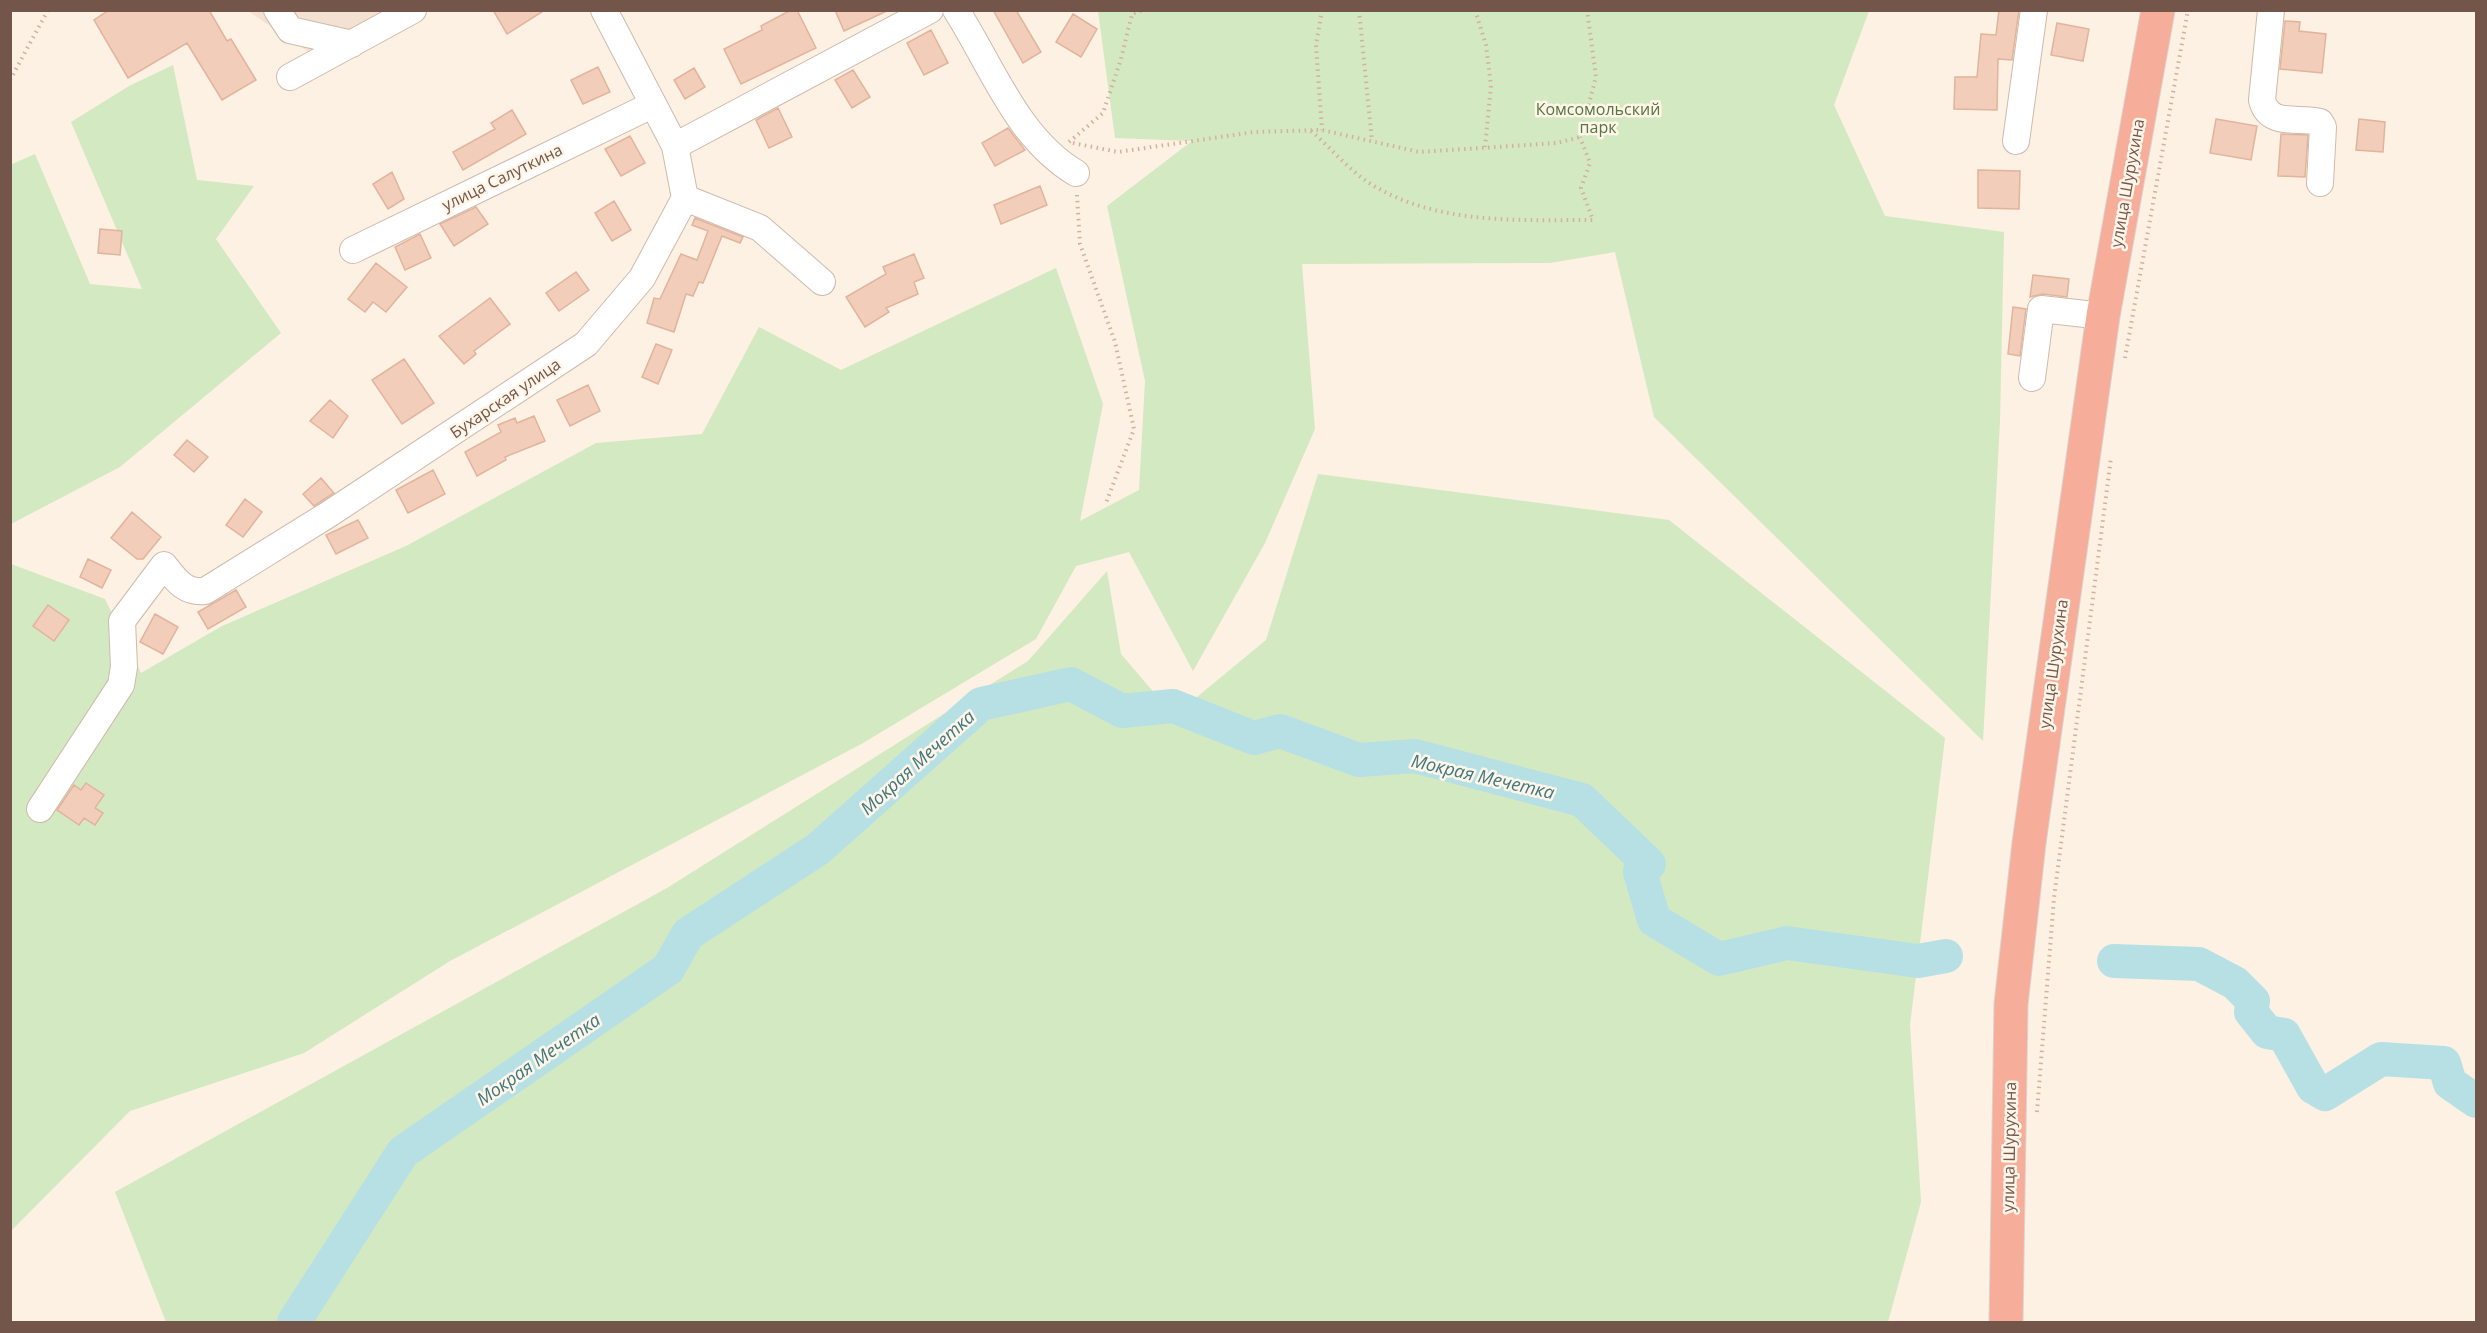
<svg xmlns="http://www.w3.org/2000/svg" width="2487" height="1333" font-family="'Open Sans',sans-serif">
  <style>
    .residential { fill: #f3e2d1 }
    .green { fill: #d3e9c1 }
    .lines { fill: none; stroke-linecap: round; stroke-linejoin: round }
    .river { stroke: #b7e0e5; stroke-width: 34 }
    .building { fill: #f1cdba; stroke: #e3b39b; stroke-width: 1.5 }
    .minor-casing { stroke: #cfbaac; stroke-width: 28 }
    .highway-casing { stroke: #dbd3d0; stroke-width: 35 }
    .path { stroke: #d5b09d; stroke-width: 4; stroke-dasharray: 1.5 4.5; stroke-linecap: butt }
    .minor { stroke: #fff; stroke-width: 26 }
    .highway { stroke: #f6ad99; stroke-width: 33 }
    .labels { text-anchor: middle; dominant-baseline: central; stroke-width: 5; stroke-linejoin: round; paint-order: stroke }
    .park-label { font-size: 16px; fill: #547841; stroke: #fff5e8 }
    .street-label { font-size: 16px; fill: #735649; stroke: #fff5e8 }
    .water-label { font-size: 18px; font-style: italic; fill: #40787f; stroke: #fff5e8 }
  </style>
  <rect width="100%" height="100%" fill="#fcf1e2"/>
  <path class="residential" d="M248,11h138l-76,42z"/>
  <path class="green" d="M1098,11h771l-35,94 51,111 119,16 -4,189 -17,320 -329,-324 -39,-165 -65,11 -248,1 13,165 -50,114 -72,128 -64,-119 -53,14 -40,73 -173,104 -413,218 -146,92 -174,58 -119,120v-667l94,35 36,74 81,-47 184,-80 190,-103 106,-9 57,-107 82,43 215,-102 47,136 -23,117 59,-31 6,-109 -38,-175 85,-65 -77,-3z
    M173,65l24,115 57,6 -38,53 65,94 -161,134 -109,57 -1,-359 25,-11 55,130 52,5 -71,-167 58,-36z
    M1318,474l351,46 276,218 -35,287 11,177 -33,120h-1722l-51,-130 552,-304 361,-227 79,-90 14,83 53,62 92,-76z"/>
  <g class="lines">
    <path class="river" d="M2114,961l85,3 36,19 18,18 -2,11 16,20 17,3 29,52 12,7 56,-35 63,4 6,20 26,18
      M294,1322l109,-170 265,-183 20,-35 130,-85 163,-145 90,-20 51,27 51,-5 81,32 26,-7 79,29 56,-4 167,44 67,64 -9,8 14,48 65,39 68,-16 131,18 28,-5"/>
  </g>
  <path class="building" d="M109,10h100l18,31 4,-2 25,41 -34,20 -35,-57 -59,35 -34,-58z
    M493,10h52l-38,24z
    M791,10h6l19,38 -75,36 -17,-35 38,-19 -1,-4z
    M835,10h54l-45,21z
    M993,10h23l25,42 -18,11z
    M1999,10h20l-7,50 -14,-1 -1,51 -43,-1 1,-32h22l4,-43 15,1z
    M1073,14l24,15 -16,28 -25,-15z
    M2285,21l15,1 -1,9 27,3 -4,39 -42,-4z
    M2057,23l32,6 -6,32 -32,-6z
    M931,30l17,33 -24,12 -17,-32z
    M598,67l12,25 -27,12 -12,-24z
    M694,68l11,19 -20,12 -11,-19z
    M853,70l17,27 -18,11 -17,-28z
    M778,108l14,29 -23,11 -13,-28z
    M512,110l14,24 -63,36 -10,-18 42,-23 -4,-6z
    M2216,119l41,7 -6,34 -41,-7z
    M2359,119l26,3 -2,30 -27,-2z
    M1008,128l17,22 -30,16 -13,-23z
    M2281,134l27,1 -3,42 -27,-1z
    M630,136l15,27 -24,13 -16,-27z
    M1978,170l42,1 -1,38 -41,-1z
    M392,172l12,27 -16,10 -15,-25z
    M1040,186l7,19 -46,19 -7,-19z
    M614,201l17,29 -19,11 -17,-28z
    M476,207l12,17 -34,22 -14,-22z
    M695,218l48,19 -3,6 -18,-7 -19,47 -4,-1 -6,14 -7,-2 -12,38 -27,-9 7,-25 6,1 21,-45 16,6 11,-29 -16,-6z
    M100,229l22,2 -2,24 -22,-2z
    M420,234l11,24 -26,12 -10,-23z
    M914,254l10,24 -10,4 4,12 -32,14 3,4 -24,15 -19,-30 40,-23 -3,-7z
    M376,263l31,24 -21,25 -13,-10 -8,10 -17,-13z
    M576,272l13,18 -30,21 -13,-18z
    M2033,275l36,4 -2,18 -24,-3 -13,3z
    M490,298l20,26 -36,27 2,3 -12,10 -25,-28z
    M2013,307l13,2 -6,47 -12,-2z
    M656,344l16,6 -14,34 -16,-7z
    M404,359l30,44 -32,21 -30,-44z
    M588,385l12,26 -30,15 -13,-26z
    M330,400l18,16 -15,22 -23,-17z
    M534,416l11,25 -40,16 1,3 -29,16 -12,-24 36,-20 -3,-7 17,-7 2,5z
    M187,440l21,17 -14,15 -20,-17z
    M433,470l12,24 -37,19 -12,-23z
    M321,478l13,15 -20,13 -11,-12z
    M245,499l17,13 -19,25 -17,-12z
    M132,512l29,25 -18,22h-6l-26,-21z
    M358,520l10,18 -32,16 -10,-19z
    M88,559l23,11 -9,18 -22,-11z
    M236,590l10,17 -38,22 -10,-17z
    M48,605l21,15 -15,21 -21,-15z
    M155,614l23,13 -15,27 -23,-12z
    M86,783l18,12 -9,13 8,5 -8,12 -11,-7 -5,7 -22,-15 17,-25 7,5z"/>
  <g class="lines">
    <g class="minor-casing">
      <path id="minor" d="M277,10l13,20 62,14
        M956,10c36,56 61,128 120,163
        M2271,10l-9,90c7,28 37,16 58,22l3,5 -3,56
        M290,77l123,-67
        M2016,141l18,-131
        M675,146l255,-136
        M685,198l75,30 62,54
        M353,250l299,-145
        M2032,378l9,-69 62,7
        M40,809l81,-124 3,-18 -2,-46 42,-56c12,15 20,28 41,26l124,-77 257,-170 56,-66 43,-80 -10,-52 -71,-136"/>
    </g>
    <g class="highway-casing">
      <path id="highway" d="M2006,1322l5,-318 18,-161 74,-527 55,-306"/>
    </g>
    <path class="path" d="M1322,10l-6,35 6,85
      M1359,10l13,131
      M1475,10l11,35 5,41 -6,61
      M10,80l38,-70
      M1311,131c19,16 37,38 58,52 67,42 147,37 224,37l-12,-32 9,-25 -10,-26
      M1069,142l34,-29 18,-54 11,-45 12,-4
      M1073,143l45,9 136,-20 68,-2 97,22 138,-9 23,-6 16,-60 -9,-67
      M1077,195l3,49 35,98 19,87 -28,74
      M2125,358l63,-348
      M2037,1112l17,-214 57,-440"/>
    <use href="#minor" class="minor"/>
    <use href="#highway" class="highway"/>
  </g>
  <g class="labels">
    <g class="park-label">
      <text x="1598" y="109">Комсомольский<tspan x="1598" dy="18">парк</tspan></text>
    </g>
    <g class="street-label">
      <text transform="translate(502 177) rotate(-26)">улица Салуткина</text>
      <text transform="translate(2127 183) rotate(-80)">улица Шурухина</text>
      <text transform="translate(505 398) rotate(-34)">Бухарская улица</text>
      <text transform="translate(2053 664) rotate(-82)">улица Шурухина</text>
      <text transform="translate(2009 1147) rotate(-89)">улица Шурухина</text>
    </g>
    <g class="water-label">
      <text transform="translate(917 762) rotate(-42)">Мокрая Мечетка</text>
      <text transform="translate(1483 776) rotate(13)">Мокрая Мечетка</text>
      <text transform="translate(538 1059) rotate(-35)">Мокрая Мечетка</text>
    </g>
  </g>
  <rect width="2487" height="1333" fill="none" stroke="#735649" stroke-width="24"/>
</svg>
